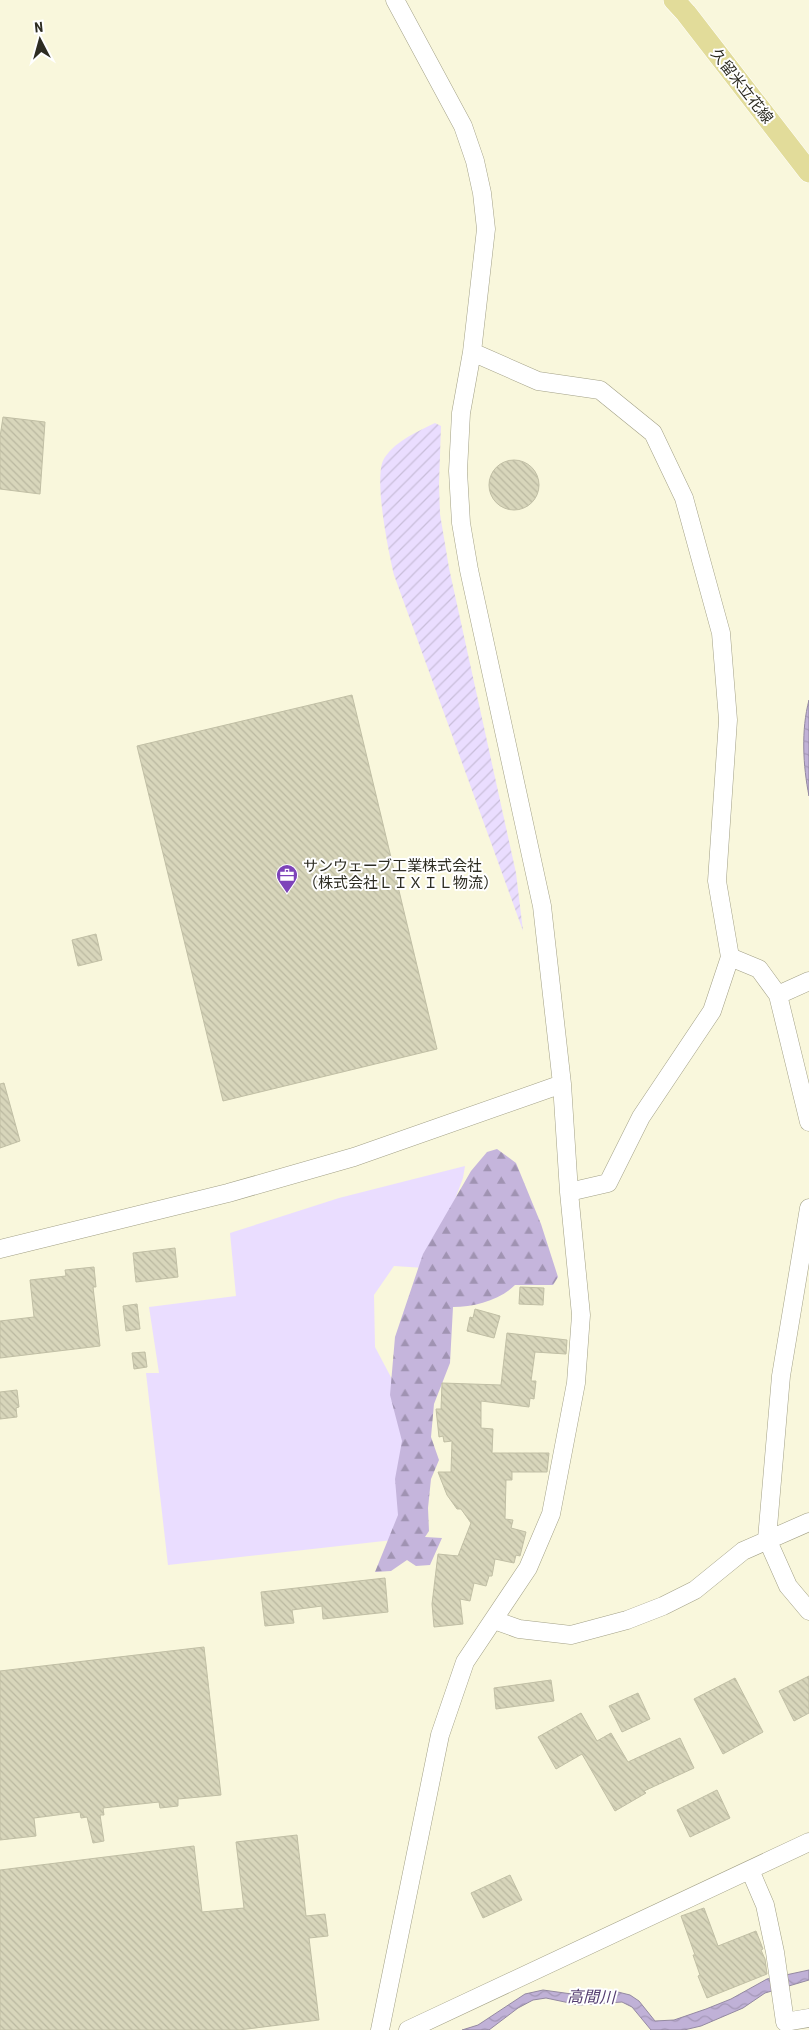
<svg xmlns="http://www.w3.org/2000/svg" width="809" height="2030" font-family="'Roboto Condensed','Noto Sans JP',sans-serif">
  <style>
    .green { fill: #eaddff }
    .forest { fill: url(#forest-firs) }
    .garden { fill: url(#garden-furrows) }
    .water { fill: url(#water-waves); stroke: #9489a1 }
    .building { fill: url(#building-back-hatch); stroke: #c1bfa5 }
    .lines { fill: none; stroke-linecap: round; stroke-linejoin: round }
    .minor-casing { stroke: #a2a086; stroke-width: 19 }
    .major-casing { stroke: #fff; stroke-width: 22 }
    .minor { stroke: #fff; stroke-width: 18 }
    .major { stroke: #e2dc9a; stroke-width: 21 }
    .labels { text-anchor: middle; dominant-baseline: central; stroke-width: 4; stroke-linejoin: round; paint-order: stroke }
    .street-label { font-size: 15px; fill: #2d2c22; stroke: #fff }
    .poi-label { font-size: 15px; fill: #2d2c22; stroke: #fff; text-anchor: start }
    .water-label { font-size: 16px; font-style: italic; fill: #543d70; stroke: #fff }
  </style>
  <defs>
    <pattern id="forest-firs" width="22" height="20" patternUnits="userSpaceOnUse" patternTransform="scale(1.25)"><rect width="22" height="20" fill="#c5b5dc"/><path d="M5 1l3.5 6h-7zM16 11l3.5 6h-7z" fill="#a093b2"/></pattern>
    <pattern id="garden-furrows" width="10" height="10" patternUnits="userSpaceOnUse" patternTransform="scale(1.25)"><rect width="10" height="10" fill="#eaddff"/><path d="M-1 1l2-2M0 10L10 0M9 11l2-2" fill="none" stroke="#c9beda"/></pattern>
    <pattern id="water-waves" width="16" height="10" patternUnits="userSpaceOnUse" patternTransform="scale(1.25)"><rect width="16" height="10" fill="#c0b1d7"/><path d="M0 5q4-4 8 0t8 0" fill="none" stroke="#a598b8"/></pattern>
    <pattern id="building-back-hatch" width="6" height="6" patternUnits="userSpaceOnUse" patternTransform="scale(1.25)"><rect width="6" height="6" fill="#d8d6bb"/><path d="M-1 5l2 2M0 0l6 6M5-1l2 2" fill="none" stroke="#bab8a0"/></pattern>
  </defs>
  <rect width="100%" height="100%" fill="#f9f7dc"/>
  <path class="green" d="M465,1166l-2,12 -12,32 -11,59 -46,-3 -20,29 1,52 18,34 21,71 -21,88 -225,25 -22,-192h13l-10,-66 87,-11 -6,-63 109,-35z"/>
  <path class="forest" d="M497,1149l19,14 25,61 17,53 -5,8h-38c-15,15 -41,22 -62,22l-3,56 -16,41 -3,33 8,23 -8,19 -3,29 1,23 -4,6 17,1 -12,27 -14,1 -9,-6 -16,11 -16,1 23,-57 -3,-36 7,-38 -12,-46 5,-58 28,-83 48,-83 16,-19z"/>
  <path class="garden" d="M435,423l6,3 -2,58 1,30 9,54 67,305 7,58 -129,-356c-5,-22 -22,-101 -9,-118 12,-17 32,-25 50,-34z"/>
  <path class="water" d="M809,700v96c-6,-30 -8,-66 0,-96z
    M809,1970v10l-44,13 -22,15 -42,18 -17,4h-33l-19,-23 -10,-5 -43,3 -33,-7 -13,2 -15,8 -29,22h-27l16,-5 47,-31 18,-4 36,5 39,-3 12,3 9,6 16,20 19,-1 32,-11 25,-10 36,-20z"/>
  <path class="building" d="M3,417l42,5 -5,72 -40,-5v-52z
    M489 485a25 25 0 1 1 50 0a25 25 0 1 1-50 0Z
    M352,695l85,354 -214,52 -86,-355z
    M96,934l6,26 -24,6 -6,-26z
    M4,1083l16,58 -20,7v-64z
    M175,1248l3,29 -42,5 -3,-29z
    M94,1267l2,20h-3l7,59 -100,12v-37l34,-4 -4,-37 36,-4 -1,-6z
    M520,1287l24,1 -1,17 -24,-1z
    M137,1304l3,25 -14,2 -3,-25z
    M475,1309l25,7 -6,22 -27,-7 3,-14 3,1z
    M507,1333l60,7 -1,14 -31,-2 -4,29h5l-2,18 -4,-1 -1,9 -48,-6v27l12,1 -1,24h57l-2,19h-35v8h-6l-1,39 8,1 -2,8 15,4 -6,24 -4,-1 -2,8 -19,-4 -3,17h-3l-3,10 -12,-3 -4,18 -10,-2 3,25 -29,3 -2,-23 6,-50 20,2 13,-33 -10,-14h-4l-10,-14 -9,-23h13l1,-31 -8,1 -1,-6 -4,1 -3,-28h5l1,-26 59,2z
    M145,1352l2,15 -13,2 -2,-16z
    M17,1390l2,17 -3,1 1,9 -17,2v-27z
    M385,1578l3,34 -65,7 -1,-13 -30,4 2,13 -29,3 -4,-34z
    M204,1647l17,148 -43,4v7l-18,2 -1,-6 -56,6 1,7h-4l4,26 -11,2 -6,-26 -6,1 -1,-6 -46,6 2,18 -36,4v-169z
    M809,1676v37l-15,8 -15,-30z
    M735,1678l28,54 -40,22 -29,-55z
    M551,1680l3,21 -58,8 -2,-21z
    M638,1693l12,26 -28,13 -13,-26z
    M581,1713l16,28 14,-8 17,29 52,-24 14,30 -50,23 2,2 -31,18 -33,-57 -26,15 -18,-32z
    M717,1790l13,28 -40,19 -13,-27z
    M297,1835l9,81 19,-2 3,22 -19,2 10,82 -80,10h-239v-160l194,-24 8,66 42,-4 -8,-66z
    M510,1875l12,25 -39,18 -12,-25z
    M704,1908l14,38 38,-15 7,18 -2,1 4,9 2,15 -60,24 -9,-22 2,-1 -7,-20h2l-14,-39z"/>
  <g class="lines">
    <g class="minor-casing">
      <path id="minor" d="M472,352l66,29 62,9 53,43 31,65 37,135 7,87 -11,161 13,76 -18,54 -71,106 -33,66 -39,9
        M730,957l29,12 19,26 31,127
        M778,995l31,-14
        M809,1208l-28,168 -14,163 21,47 21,25
        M0,1249l228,-56 126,-36 208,-73
        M494,1620l25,9 52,6 56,-15 36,-14 32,-16 48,-39 66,-29
        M750,1870l15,35 10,47 10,70 24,-4
        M380,2030l60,-295 25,-73 63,-94 23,-54 25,-131 5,-68 -12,-123 -7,-108 -20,-178 -73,-336 -8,-47 -3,-52 3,-58 11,-61 14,-123 -4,-36 -7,-32 -12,-35 -68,-126
        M408,2030l401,-188"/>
    </g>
    <g class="major-casing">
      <path id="major" d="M674,0l12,13 123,159"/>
    </g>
    <use href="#minor" class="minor"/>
    <use href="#major" class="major"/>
  </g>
  <defs>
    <g id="office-pin" transform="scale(1.125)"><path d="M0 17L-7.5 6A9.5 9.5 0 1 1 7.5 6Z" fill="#7d43b9" stroke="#fff"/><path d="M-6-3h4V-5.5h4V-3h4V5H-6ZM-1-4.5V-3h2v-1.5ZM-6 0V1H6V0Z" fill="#fff"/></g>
  </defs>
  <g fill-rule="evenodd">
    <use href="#office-pin" x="287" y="875"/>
  </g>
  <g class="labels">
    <g class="street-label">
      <text transform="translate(742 86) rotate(52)">久留米立花線</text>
    </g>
    <g class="poi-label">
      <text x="303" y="866">サンウェーブ工業株式会社<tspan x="303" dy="17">（株式会社ＬＩＸＩＬ物流）</tspan></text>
    </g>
    <g class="water-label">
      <text transform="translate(591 1997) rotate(1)">高間川</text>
    </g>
  </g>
  <g transform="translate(40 40) rotate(354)" stroke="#ffffff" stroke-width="4" paint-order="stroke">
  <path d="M0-4L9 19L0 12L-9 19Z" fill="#2d2c22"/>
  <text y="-8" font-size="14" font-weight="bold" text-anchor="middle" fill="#2d2c22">N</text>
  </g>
</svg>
